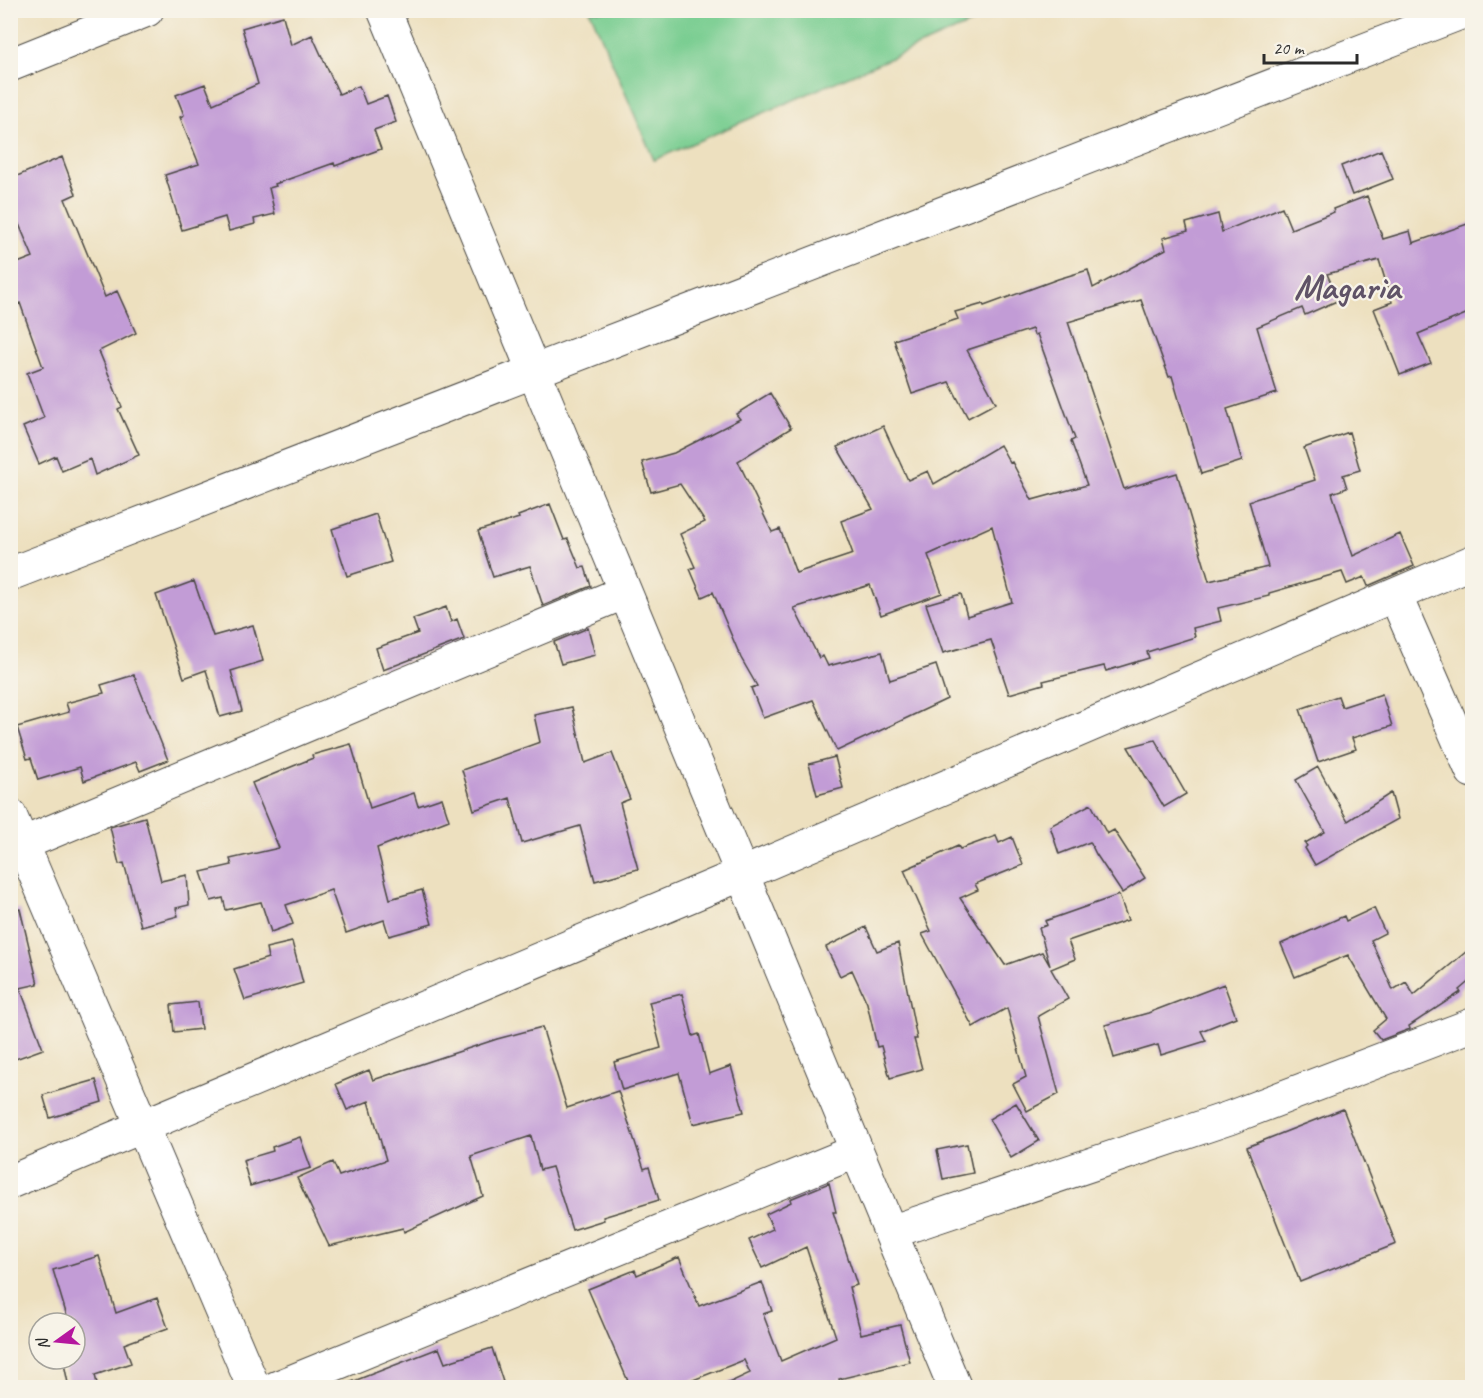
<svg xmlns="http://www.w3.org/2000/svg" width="1483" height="1398" font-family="Caveat,sans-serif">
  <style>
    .green { fill: #7ace92; stroke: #527c5e; stroke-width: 1.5 }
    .building { fill: #c29cd6 }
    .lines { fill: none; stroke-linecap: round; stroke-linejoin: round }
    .street-casing { stroke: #484641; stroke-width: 35 }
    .street { stroke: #fff; stroke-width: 33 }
    .labels { text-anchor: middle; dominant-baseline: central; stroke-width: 4.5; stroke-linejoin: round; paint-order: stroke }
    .town-label { font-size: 36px; font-weight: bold; fill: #605367; stroke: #f7f3e8 }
  </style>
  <rect width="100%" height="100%" fill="#f7f3e8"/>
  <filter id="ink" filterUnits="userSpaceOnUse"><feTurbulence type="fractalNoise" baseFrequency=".0167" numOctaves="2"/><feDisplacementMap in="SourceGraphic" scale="12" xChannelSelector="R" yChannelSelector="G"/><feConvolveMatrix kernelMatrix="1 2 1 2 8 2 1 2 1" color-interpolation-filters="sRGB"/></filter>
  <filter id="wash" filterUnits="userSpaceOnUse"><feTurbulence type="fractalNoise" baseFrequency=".008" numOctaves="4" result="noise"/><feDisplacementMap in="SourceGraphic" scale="24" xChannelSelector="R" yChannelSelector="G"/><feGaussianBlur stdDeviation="1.35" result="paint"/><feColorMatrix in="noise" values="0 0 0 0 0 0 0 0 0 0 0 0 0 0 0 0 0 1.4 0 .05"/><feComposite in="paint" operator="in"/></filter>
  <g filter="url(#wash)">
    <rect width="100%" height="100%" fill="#ede0bf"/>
    <path class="green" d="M590,11h410l-346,149z"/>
    <g id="blocks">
      <path class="building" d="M283,16l8,29 21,-10 27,59 20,-8 7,18 21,-8 9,26 -22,8 7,19 -46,17 -1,-3 -59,21 1,2 -7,2 6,26 -21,5 1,5 -26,7 -4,-14 -43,13 -17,-55 34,-11 -19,-47 4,-2 -8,-20 29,-11 8,20 45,-20 -16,-56z
        M1381,150l12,29 -41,16 -11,-29z
        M62,157l14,37 -11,5 40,98 12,-6 19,42 -37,18 23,56 -4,2 21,46 -44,20 -5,-16 -28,12 -6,-15 -17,8 -16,-37 21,-9 -17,-45 16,-6 -23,-64 -10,4v-41l23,-9 -23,-54v-24z
        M1367,196l16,43 27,-8 3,12 60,-21v89l-55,23 13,29 -31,12 -26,-66 18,-7 -13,-42 -52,14 12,26 -34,15 -3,-7 -45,19 20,66 -50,16 15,52 -41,13 -29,-98 -3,1 -28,-77 -73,22 56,167 53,-16 32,108 59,-14 -19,-66 66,-21 -11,-32 45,-16 11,38 -17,5 4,13 -15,5 21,63 47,-22 14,32 -46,20 -4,-9 -17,7 -5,-12 -73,21v3l-51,12 3,13 -28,7 2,9 -48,15 2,6 -43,13 -2,-5 -61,15 1,3 -35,10 -18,-54 -48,13 -17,-49 35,-10 6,22 45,-14 -20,-76 -64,29 14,38 -61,22 -11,-30 -76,23 25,50 4,-2 5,10 54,-14 8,28 46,-15 11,34 -110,52 -24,-51 -50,18 -12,-30 6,-2 -16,-28 -28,-66 -11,5 -12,-28 5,-2 -15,-33 25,-12 -25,-38 -29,8 -9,-30 32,-9 66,-34 -4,-5 34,-21 21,35 -53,33 34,71 8,-3 16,44 57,-19 -12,-33 32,-12 -36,-62 46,-21 25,54 20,-9 6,13 66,-39 10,18 2,-1 20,38 55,-15 -16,-44 4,-2 -38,-105 -3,1 -2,-6 -65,21 29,53 -28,15 -19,-36 -37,12 -18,-54 64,-21 -3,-7 28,-8 1,2 74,-27 30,-9 5,18 73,-39 -3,-11 25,-7 -2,-8 32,-9 4,18 60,-25 9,22 43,-17 -1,-3z
        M550,504l14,36 4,-1 12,29 5,-1 6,19 -48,20 -13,-40 -37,11 -15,-46 41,-13 -1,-2z
        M376,514l15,48 -44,14 -15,-47z
        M194,581l19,55 40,-11 10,36 -32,10 11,40 -22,6 -14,-47 -22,8 -28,-83z
        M446,607l5,15 6,-3 7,20 -81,31 -7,-22 42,-15 -5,-14z
        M588,628l7,27 -34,9 -7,-22z
        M134,675l34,85 -28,11 -4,-9 -52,19 -4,-14 -42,13 -7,-22 -4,1 -10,-32 52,-15 -3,-9 38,-10 -3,-8z
        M1382,694l10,32 -40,12 4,11 -38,13 -18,-53 38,-13 4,11z
        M572,707l13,56 27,-10 18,46 -10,4 18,66 -43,12 -15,-55 -58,17 -12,-45 -36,12 -12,-40 78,-28 -6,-27z
        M1155,740l31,54 -22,13 -36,-60z
        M351,744l19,64 44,-15 4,13 24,-8 7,22 -72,28 13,51 32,-9 10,34 -43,12 -5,-16 -38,13 -15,-43 -45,15 7,19 -22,8 -10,-30 -35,8 -3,-12 -12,3 -10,-29 31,-7 -2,-6 49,-11 -27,-65 61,-25 -1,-3z
        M835,757l8,31 -26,7 -8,-31z
        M1318,767l30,54 43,-28 7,26 -83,46 -10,-17 2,-2 -2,-3 20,-11 -29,-52z
        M1091,804l16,30 7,-4 31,48 -23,15 -26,-39 -6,-12 -31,12 -9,-28z
        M145,817l16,64 26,-6 2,30 -13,3 2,8 -37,10 -17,-63 -5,1 -9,-37z
        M996,836l3,7 13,-6 11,28 -48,19 3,6 -18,8 45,67 37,-13 8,14 -11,-38 8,-3 -2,-4 74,-26 9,25 -60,21 7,18 -24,10 17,30 -30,17 21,78 -32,17 -14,-27 13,-7 -19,-69 -34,19 -51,-93 9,-3 -27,-61 54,-24 2,3z
        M1374,908l11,25 -14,7 22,50 13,-8 8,13 59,-49v32l-14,12 2,2 -52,34 1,3 -29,11 -8,-10 13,-11 -38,-64 -53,22 -14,-33 63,-28 2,5z
        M20,909l18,75 -18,4 23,61 -33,12v-151z
        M866,927l11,24 21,-8 19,96h-3l8,30 -32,9 -9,-32 -4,1 -10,-44 -15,-33 -12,6 -14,-29z
        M292,942l11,41 -58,17 -11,-31 34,-11 -2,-10z
        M1224,984l12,33 -35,14 5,10 -45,14 -3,-10 -44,13 -9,-33 43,-12z
        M682,994l11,42 6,-2 10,40 22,-8 13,46 -51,12 -14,-51 -57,17 -8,-28 47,-14 -12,-46z
        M198,1002l3,27 -27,3 -3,-27z
        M542,1027l25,81 51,-17 26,78 5,-2 10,33 -56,17 1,3 -32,10 -20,-63 -12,3 -9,-34 -60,20 12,40 -79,36 -1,-4 -74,18 -32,-68 36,-16 6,14 47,-16 -17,-59 -22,9 -11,-26 33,-14 4,10 124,-41z
        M96,1080l6,22 -52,16 -7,-23z
        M1016,1103l23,38 -28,17 -22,-39z
        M1343,1109l53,135 -96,38 -53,-135z
        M300,1137l11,31 -61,18 -7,-26 30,-9 -1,-4z
        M967,1144l6,29 -30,6 -6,-29z
        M829,1183l7,29h-3l24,73 -8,2 12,47 39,-9 10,37 -71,17 3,9h-124l32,-15 -6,-13 -71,28h-42l-43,-99 47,-19 2,5 42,-18 20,49 63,-24 10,29 -9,3 18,47 55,-24 -30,-90 -44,21 -13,-28 24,-11 -7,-15 25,-12 -1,-3z
        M99,1256l17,57 41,-15 11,30 -44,16 7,19 -36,12 3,13h-29l-6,-29h12v-36h-6l-16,-53z
        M439,1348l6,15 47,-15 11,34 -18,6h-144v-2z"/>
    </g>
  </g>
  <g filter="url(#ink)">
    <use href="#blocks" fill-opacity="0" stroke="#484641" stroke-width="1.5"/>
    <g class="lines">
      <g class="street-casing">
        <path id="street" d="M384,10l571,1378
          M10,65l137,-55
          M10,574l1458,-564
          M1395,595l77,176
          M10,815l244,573
          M10,849l615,-257
          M10,1182l732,-308 730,-312
          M891,1232l338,-114 243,-93
          M276,1388l581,-237"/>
      </g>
      <use href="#street" class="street"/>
    </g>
  </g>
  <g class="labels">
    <g class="town-label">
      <text x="1347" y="287">Magaria</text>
    </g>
  </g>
  <rect width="1483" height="1398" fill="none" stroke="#f7f3e8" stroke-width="36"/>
  <g transform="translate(57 1341) rotate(255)"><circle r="28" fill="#f7f3e8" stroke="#a5a39c" stroke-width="1.5"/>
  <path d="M0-4.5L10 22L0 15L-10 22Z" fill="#b5179e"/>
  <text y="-9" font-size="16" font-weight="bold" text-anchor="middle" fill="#2b2b2b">N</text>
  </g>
  <path d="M1264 54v9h93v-9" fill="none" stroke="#2b2b2b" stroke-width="3"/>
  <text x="1273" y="54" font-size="18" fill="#2b2b2b" stroke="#f7f3e8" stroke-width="4.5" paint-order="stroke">20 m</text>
</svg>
